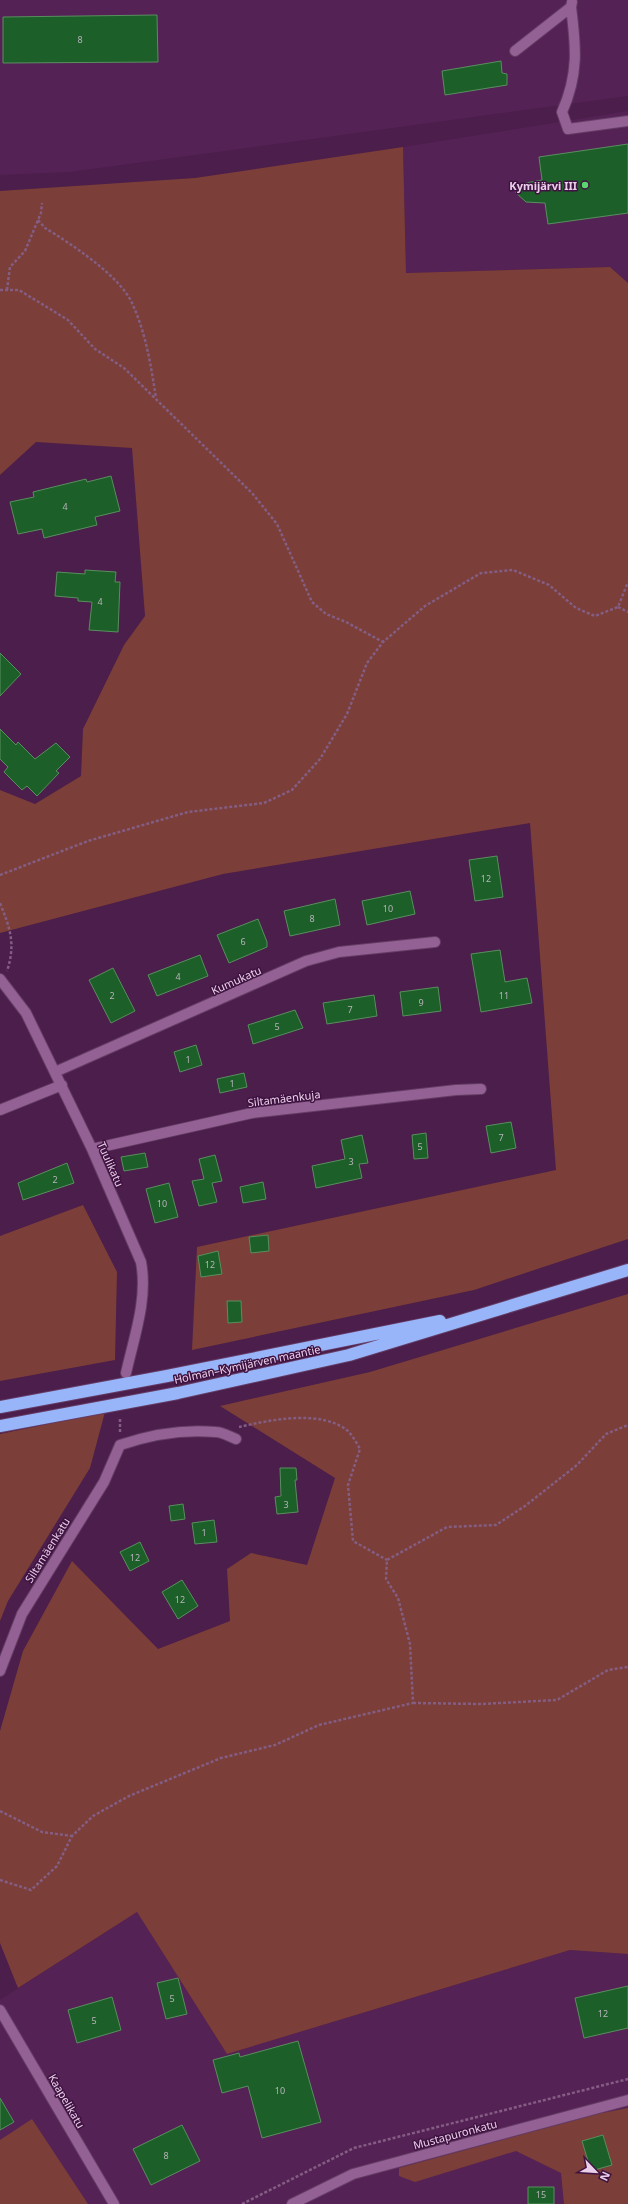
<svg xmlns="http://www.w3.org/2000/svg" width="628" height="2204" font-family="'Noto Sans',sans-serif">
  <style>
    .built { fill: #552256 }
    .green { fill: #7b3e38 }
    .building { fill: #1c5f29; stroke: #588f5e }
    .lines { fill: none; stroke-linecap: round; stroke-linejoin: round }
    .minor-casing { stroke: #643c65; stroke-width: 12 }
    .highway-casing { stroke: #643c65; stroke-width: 14 }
    .path { stroke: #845d83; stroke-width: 2.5; stroke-dasharray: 3 2; stroke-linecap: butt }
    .minor { stroke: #936193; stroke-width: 10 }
    .highway { stroke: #98b5fa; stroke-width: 12 }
    .poi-dot { fill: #5ad56e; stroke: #3f1341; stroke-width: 1.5 }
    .labels { text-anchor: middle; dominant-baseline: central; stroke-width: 3; stroke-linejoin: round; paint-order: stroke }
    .number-label { font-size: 9px; fill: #b7b3ba }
    .poi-label { font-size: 11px; font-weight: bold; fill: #ebcfea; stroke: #3f1341; text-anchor: end }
    .street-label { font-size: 11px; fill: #ebcfea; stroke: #3f1341 }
  </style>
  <rect width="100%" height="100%" fill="#4b1e4b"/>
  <path class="built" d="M0,0h628v96l-558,76 -70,3z
    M628,111v172l-18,-16 -204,6 -3,-126z
    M137,1912l90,142 343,-104 58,4v250h-628v-204z"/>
  <path class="green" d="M403,147l3,126 204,-6 18,16v956l-154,51 -282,60 5,-103 359,-77 -26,-347 -307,51 -223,59v-143l35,14 46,-28 2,-47 41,-84 21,-29 -13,-168 -96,-6 -36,33v-284l195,-13z
    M83,1205l34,67 -2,88 -115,21v-145z
    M628,1294v660l-58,-4 -343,104 -90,-142 -119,76 -18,-45v-212l23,-80 49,-90 86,88 72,-28 -3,-52 24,-16 56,12 28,-87 -115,-72 150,-34z
    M105,1412l-15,56 -82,133 -8,20v-187z
    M628,2108v96h-64l-3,-31 -45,-22 -101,31 -16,-6v-8l198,-54z
    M32,2119l56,85h-88v-64z"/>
  <path class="building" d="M157,15l1,47 -155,1v-46z
    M501,61l1,12 5,1v11l-62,10 -3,-24z
    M628,144v69l-80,11 -3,-21 -19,-1 -11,-10 11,-9 16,-3 -3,-23z
    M111,476l9,35 -25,6 2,8 -53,13 -2,-9 -24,5 -8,-32 24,-5 -1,-5 53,-13 1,3z
    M85,570l31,2 -1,10h5l-2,50 -29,-2 3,-28 -14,-1v-3l-23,-2 2,-24 28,2z
    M0,653l21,21 -21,22z
    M0,729l16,16 2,-3 17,17 21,-16 14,14 -14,14 3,2 -22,23 -10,-10 -5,4 -18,-18 4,-5 -8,-8z
    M497,856l6,41 -28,4 -6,-41z
    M410,891l5,23 -48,11 -5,-24z
    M335,899l5,26 -50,11 -6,-25z
    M258,919l9,23v5l-38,16 -12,-28z
    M500,950l5,32 22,-4 5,25 -51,9 -10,-58z
    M200,955l8,21 -51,20 -9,-21z
    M113,968l22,43 -24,12 -22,-43z
    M438,987l3,24 -38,5 -3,-24z
    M374,995l3,21 -50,8 -4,-21z
    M295,1010l8,18 -50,16 -5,-19z
    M196,1045l6,20 -22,7 -6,-20z
    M244,1073l3,14 -27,6 -3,-14z
    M511,1122l5,26 -25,5 -5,-27z
    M426,1133l2,25 -14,1 -2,-24z
    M362,1135l6,28 -9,1 3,14 -46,10 -4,-22 33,-7 -4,-19z
    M145,1153l3,14 -24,4 -3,-14z
    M215,1155l7,26 -10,2 5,19 -18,4 -7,-25 12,-2 -5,-20z
    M67,1163l7,20 -51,17 -5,-17z
    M263,1182l3,17 -23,4 -3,-16z
    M169,1183l9,34 -23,6 -9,-34z
    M268,1235l1,16 -18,2 -2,-16z
    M218,1251l4,23 -21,3 -3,-21z
    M227,1301h14l1,21 -14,1z
    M280,1468h16l1,12h-2l3,32 -21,2 -2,-17 6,-1z
    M183,1504l2,15 -14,2 -2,-15z
    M214,1520l3,22 -22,2 -3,-21z
    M140,1542l9,19 -19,10 -10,-19z
    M182,1580l16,26 -20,13 -16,-27z
    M178,1978l9,36 -21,5 -9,-36z
    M628,1986v42l-44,10 -9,-40z
    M112,1997l9,33 -44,13 -9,-33z
    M298,2041l23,81 -59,16 -14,-52 -26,7 -9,-33 26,-7 1,4z
    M0,2098l14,24 -14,8z
    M182,2125l18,36 -49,24 -18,-36z
    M603,2135l9,30 -21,6 -9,-30z
    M528,2187h26v17h-26z"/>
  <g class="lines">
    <g class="minor-casing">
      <path id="minor" d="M571,7c5,39 8,67 -9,105l6,17 60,-8
        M515,51l56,-44 1,-5
        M0,979l26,34 66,136 49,113c7,37 -7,75 -15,111
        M55,1072l251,-111 33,-9 96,-10
        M0,1110l62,-25
        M92,1149l160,-36 204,-23 25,-1
        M0,1671l22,-57 82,-132 16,-37c29,-10 64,-16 96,-13 7,0 14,5 20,7
        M0,2010l114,194
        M292,2204l61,-30 275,-74"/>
    </g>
    <g class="highway-casing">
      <path id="highway" d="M0,1407l167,-31 273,-55
        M0,1426l178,-33 171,-38 279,-85"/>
    </g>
    <path class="path" d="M38,220l7,8c25,15 75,48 87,75 14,30 19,63 24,95
      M0,290h19l49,30 27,29 29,19 128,125 25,31 35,78 14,12 20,8 37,20
      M7,290l3,-23 15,-16 16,-38 1,-10
      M618,607l10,5
      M0,875l88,-34 100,-29 76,-9 28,-13 28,-31 27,-45 20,-51 16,-21 42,-36 56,-33 32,-3 36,15 27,23 19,8 23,-9 10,-25
      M0,903c10,25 16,41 7,68
      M239,1427c31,-7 82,-18 109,4 5,5 9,13 12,18l-12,36 5,56 34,19
      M120,1432v-15
      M413,1703l68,1 76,-4 51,-30 20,-3
      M0,1811l42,21 30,4
      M0,1880l31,10 26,-24 15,-30 21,-20 36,-20 92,-38 54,-13 44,-20 94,-22 -3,-59 -12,-46 -12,-19 1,-19 60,-33 49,-2 29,-19 52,-41 29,-31 22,-9
      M242,2204l112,-56 274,-69"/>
    <use href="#minor" class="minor"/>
    <use href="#highway" class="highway"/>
  </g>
  <circle class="poi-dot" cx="585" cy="185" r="4"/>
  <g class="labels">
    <g class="number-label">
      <text x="80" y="39">8</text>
      <text x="65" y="506">4</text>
      <text x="100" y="601">4</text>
      <text x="486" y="878">12</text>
      <text x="388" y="908">10</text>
      <text x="312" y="918">8</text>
      <text x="243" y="941">6</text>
      <text x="178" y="976">4</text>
      <text x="112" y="995">2</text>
      <text x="504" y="995">11</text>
      <text x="421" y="1002">9</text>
      <text x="350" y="1009">7</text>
      <text x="277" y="1026">5</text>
      <text x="188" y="1059">1</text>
      <text x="232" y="1083">1</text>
      <text x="501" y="1137">7</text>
      <text x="420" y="1146">5</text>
      <text x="351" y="1161">3</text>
      <text x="55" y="1179">2</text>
      <text x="162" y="1203">10</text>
      <text x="210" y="1264">12</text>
      <text x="286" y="1504">3</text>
      <text x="204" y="1532">1</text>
      <text x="135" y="1557">12</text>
      <text x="180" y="1599">12</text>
      <text x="172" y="1998">5</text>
      <text x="603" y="2013">12</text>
      <text x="94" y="2020">5</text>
      <text x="280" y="2090">10</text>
      <text x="166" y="2155">8</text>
      <text x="541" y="2194">15</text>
    </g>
    <g class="poi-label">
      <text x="577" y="185">Kymijärvi III</text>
    </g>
    <g class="street-label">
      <text transform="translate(236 980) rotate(-24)">Kumukatu</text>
      <text transform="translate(284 1098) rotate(-7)">Siltamäenkuja</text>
      <text transform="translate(111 1164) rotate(66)">Tuulikatu</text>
      <text transform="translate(247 1364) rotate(-12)">Holman–Kymijärven maantie</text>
      <text transform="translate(47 1550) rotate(-58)">Siltamäenkatu</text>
      <text transform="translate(67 2101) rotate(60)">Kaapelikatu</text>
      <text transform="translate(455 2134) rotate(-15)">Mustapuronkatu</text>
    </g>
  </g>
  <g transform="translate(596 2172) rotate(115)" stroke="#3f1341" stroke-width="3" paint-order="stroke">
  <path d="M0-3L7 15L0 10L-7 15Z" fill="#ebcfea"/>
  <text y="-6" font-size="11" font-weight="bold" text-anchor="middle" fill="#ebcfea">N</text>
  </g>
</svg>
